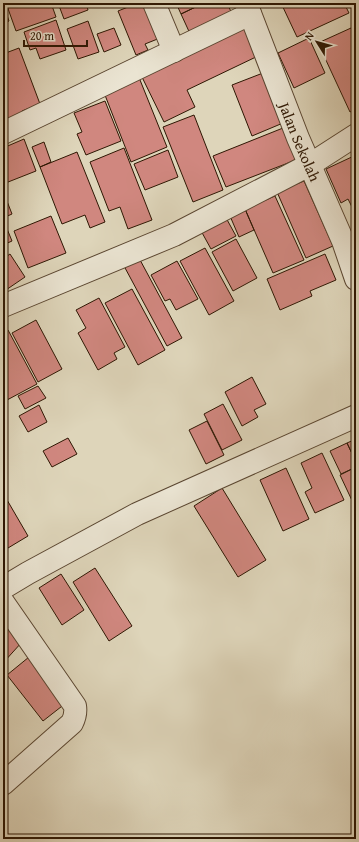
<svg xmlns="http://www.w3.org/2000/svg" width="359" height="842" font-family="'Gentium Book Plus',serif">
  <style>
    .building { fill: #d0877f; stroke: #2e1703 }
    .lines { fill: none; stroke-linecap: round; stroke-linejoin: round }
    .minor-casing { stroke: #5a4631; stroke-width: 24 }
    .minor { stroke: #eae4d2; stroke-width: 22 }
    .labels { text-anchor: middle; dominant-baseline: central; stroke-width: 3.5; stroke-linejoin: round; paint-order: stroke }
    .street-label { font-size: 15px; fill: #2e1703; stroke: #eae4d2 }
  </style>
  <rect width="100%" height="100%" fill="#ded5ba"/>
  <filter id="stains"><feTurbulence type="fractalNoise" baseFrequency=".005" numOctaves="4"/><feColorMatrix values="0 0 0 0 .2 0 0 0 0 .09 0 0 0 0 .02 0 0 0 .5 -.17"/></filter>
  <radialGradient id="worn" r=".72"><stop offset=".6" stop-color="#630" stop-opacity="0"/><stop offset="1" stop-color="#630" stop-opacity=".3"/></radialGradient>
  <path class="building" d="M6,3h45l5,14 -40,14z
    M58,3h28l2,7 -24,9z
    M138,3h8l14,35 -15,6 3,6 -12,5 -18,-44z
    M176,3h28l-23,11z
    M204,3h23l7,15 -42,20 -11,-24z
    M281,3h63l5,10 -52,24z
    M351,3h5v11z
    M3,4l6,17 -6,3z
    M56,20l10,30 -26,9 -4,-11 -6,2 -6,-18z
    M88,21l11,31 -21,7 -11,-30z
    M242,23l16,33 -71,34 8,17 -31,15 -24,-49z
    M114,28l7,17 -17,7 -7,-18z
    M351,28l5,11v70l-6,3 -32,-69z
    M309,38l16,35 -31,15 -16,-35z
    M19,48l21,56 -18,7 2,8 -16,5 -5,-14v-56z
    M263,73l20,50 -31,13 -20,-51z
    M138,75l29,72 -36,15 -28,-72z
    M105,101l16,40 -35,14 -9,-21 5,-2 -8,-19z
    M194,115l29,75 -30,12 -30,-75z
    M288,126l13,32 -75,29 -13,-31z
    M24,139l12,32 -33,13v-36z
    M44,142l7,20 -11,5 -8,-20z
    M124,148l28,72 -24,9 -8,-22 -11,4 -19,-49z
    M168,150l10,27 -33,13 -11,-26z
    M77,152l28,70 -15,6 -5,-13 -23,9 -22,-57z
    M356,155v60l-8,-16 -7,4 -15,-34z
    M304,181l29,65 -27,12 -29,-66z
    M3,191l9,23 -9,4z
    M275,196l29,64 -31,13 -28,-64z
    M245,209l9,21 -15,7 -9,-21z
    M51,216l15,37 -38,15 -14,-37z
    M225,216l11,20 -25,13 -11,-20z
    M3,219l9,22 -9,4z
    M236,239l21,39 -24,13 -21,-39z
    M205,248l29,53 -25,14 -29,-54z
    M10,254l15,23 -22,15v-33z
    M325,254l11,26 -26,11 2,5 -32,14 -13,-31z
    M139,258l43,80 -15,8 -43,-80z
    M177,261l21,38 -22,11 -6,-11 -5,2 -14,-26z
    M132,289l33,61 -27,15 -33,-62z
    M99,298l26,49 -11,6 3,6 -19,11 -20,-37 8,-5 -10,-18z
    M36,320l26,49 -24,13 -26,-49z
    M8,330l29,54 -30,16 -4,-8v-59z
    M252,377l14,27 -12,6 4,7 -16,9 -17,-34z
    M38,386l8,12 -21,11 -7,-13z
    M223,404l19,36 -20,10 -18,-36z
    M39,405l8,17 -19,10 -9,-16z
    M207,421l17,34 -18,9 -17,-34z
    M68,438l9,16 -25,13 -9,-16z
    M356,439v23l-9,-19z
    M347,443l9,19v5l-15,7 -11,-23z
    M322,453l22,47 -29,13 -10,-21 7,-4 -11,-25z
    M356,467v42l-16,-34z
    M286,468l23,51 -26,12 -23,-51z
    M222,488l44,72 -28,17 -44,-71z
    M3,493l25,43 -25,15z
    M95,568l37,58 -23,15 -36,-59z
    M61,574l23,36 -22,15 -23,-37z
    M8,628l14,14 -19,21v-30z
    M29,657l37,46 -23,18 -36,-46z"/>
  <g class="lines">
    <g class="minor-casing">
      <g id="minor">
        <path d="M154,3l20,48"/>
        <path id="s1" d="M246,3l52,135 45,103 13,38"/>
        <path d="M3,133l247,-119"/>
        <path d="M3,306l171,-71 137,-71 45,-29"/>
        <path d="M3,588l25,-15 109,-59 219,-98"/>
        <path d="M3,602l72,104c1,6 0,11 -3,17l-69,61"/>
      </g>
    </g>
    <use href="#minor" class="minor"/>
  </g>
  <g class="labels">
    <g class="street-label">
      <text stroke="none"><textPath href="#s1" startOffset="149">Jalan Sekolah</textPath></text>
    </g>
  </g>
  <rect width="359" height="842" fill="none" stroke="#ded5ba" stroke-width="16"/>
  <rect x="4" y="4" width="351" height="834" fill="none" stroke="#2e1703" stroke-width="2"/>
  <rect x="8" y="8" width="343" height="826" fill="none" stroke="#2e1703"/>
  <g transform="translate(317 42) rotate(307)" stroke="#eae4d2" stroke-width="3" paint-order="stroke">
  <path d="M0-3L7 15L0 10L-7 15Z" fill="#2e1703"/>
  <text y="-6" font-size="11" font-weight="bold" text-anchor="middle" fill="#2e1703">N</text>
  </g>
  <path d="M24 40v6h63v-6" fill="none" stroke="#2e1703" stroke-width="2"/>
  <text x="30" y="40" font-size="12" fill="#2e1703" stroke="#eae4d2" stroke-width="3" paint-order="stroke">20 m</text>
  <rect width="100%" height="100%" filter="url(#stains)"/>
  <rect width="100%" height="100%" fill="url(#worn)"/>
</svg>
